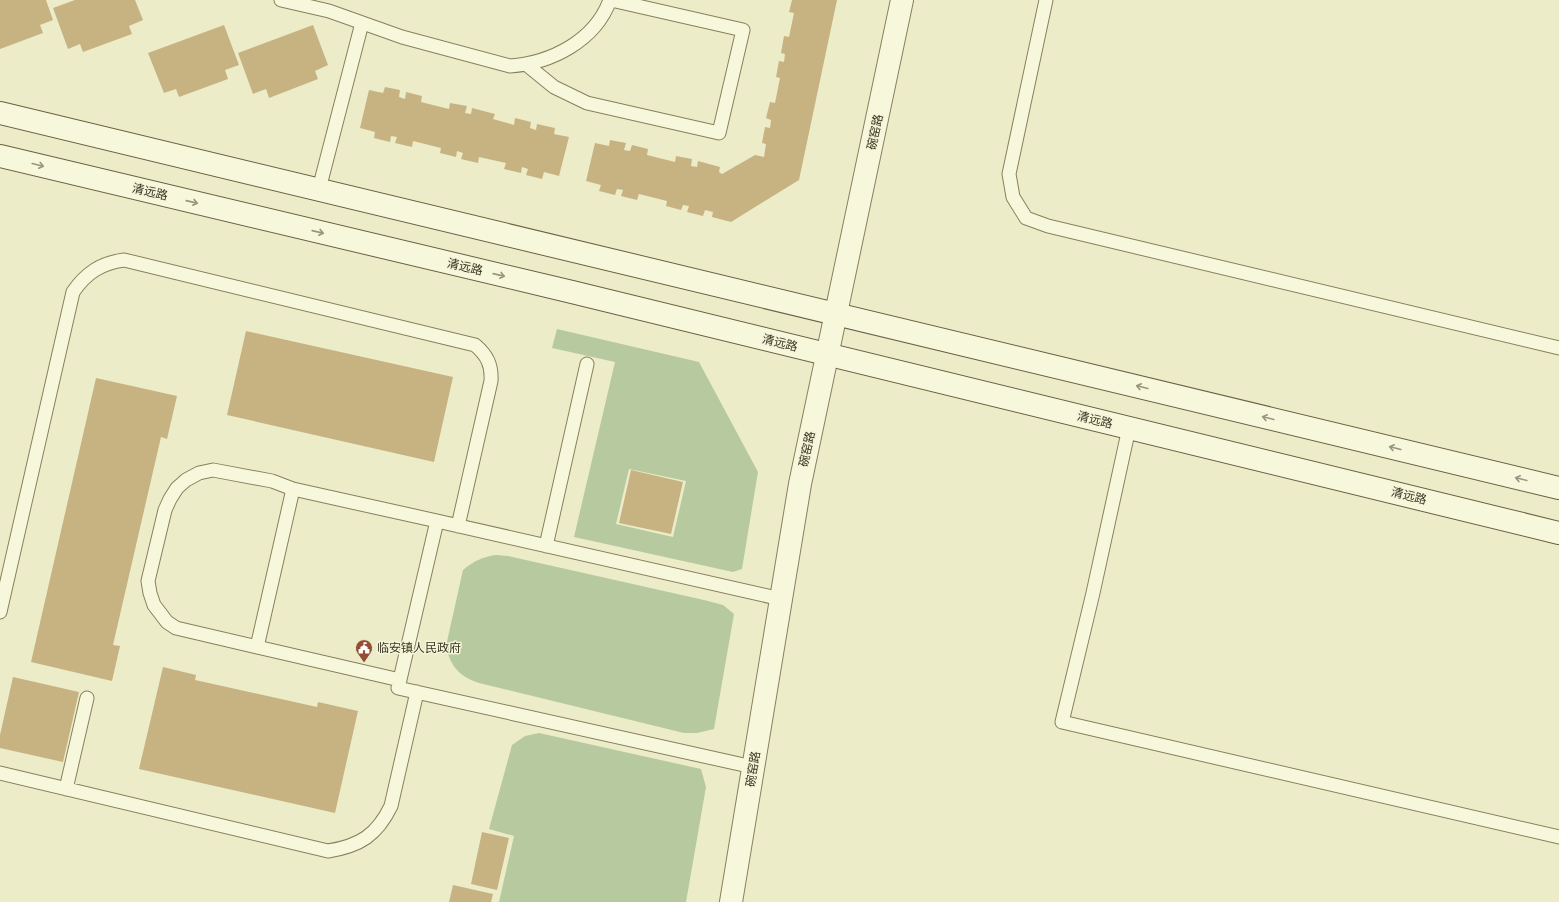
<svg xmlns="http://www.w3.org/2000/svg" width="1559" height="902" font-family="Bitter,'Noto Sans SC',serif">
  <style>
    .green { fill: #b7c99e; fill-rule: evenodd }
    .building { fill: #c7b382 }
    .lines { fill: none; stroke-linecap: round; stroke-linejoin: round }
    .service-casing { stroke: #87805f; stroke-width: 15 }
    .tertiary-casing { stroke: #87805f; stroke-width: 24 }
    .secondary-casing { stroke: #696142; stroke-width: 24 }
    .service { stroke: #f7f7dc; stroke-width: 13 }
    .tertiary { stroke: #f7f7dc; stroke-width: 22 }
    .secondary { stroke: #f7f7dc; stroke-width: 22 }
    .oneway { stroke: #98967e }
    .labels { text-anchor: middle; dominant-baseline: central; stroke-width: 3; stroke-linejoin: round; paint-order: stroke }
    .street-label { font-size: 12px; fill: #393421; stroke: #f3f4d8 }
    .poi-label { font-size: 12px; fill: #393421; stroke: #f3f4d8; text-anchor: start }
  </style>
  <rect width="100%" height="100%" fill="#ececc9"/>
  <path class="green" d="M557,329l142,33 59,110 -16,97 -9,3 -159,-35 41,-175 -63,-14zM629,469l57,12 -13,56 -57,-13z
    M496,555l12,1 196,44 19,5 11,9 -20,115 -17,4h-13l-205,-50c-19,-6 -29,-17 -33,-37l17,-76c11,-9 19,-13 33,-15z
    M539,733l162,36 5,18 -20,115h-187l15,-66 -25,-7 23,-84 13,-9z"/>
  <path class="building" d="M0,0h46l7,20 -13,5 3,8 -43,16z
    M75,0h60l8,20 -14,6 3,8 -49,18 -3,-8 -12,5 -15,-41z
    M792,0h45l-38,180 -68,42 -19,-5 1,-5 -8,-2 -2,6 -16,-4 2,-6 -6,-1 -2,5 -15,-4 1,-5 -28,-7 -2,6 -16,-4 2,-6 -6,-1 -2,6 -16,-4 2,-6 -15,-4 9,-38 14,3 1,-6 16,3 -2,7 6,1 2,-6 16,4 -1,6 28,7 1,-6 16,3 -1,7 6,1 1,-6 22,6 -1,5 3,2 33,-19 9,2 2,-13 -4,-1 3,-16 5,1 1,-8 -5,-2 4,-16 5,1 5,-25 -4,-1 3,-16 5,1 1,-8 -4,-1 3,-17 5,1 5,-24 -5,-1z
    M224,25l15,40 -14,5 3,9 -49,18 -3,-8 -12,4 -16,-40z
    M313,25l15,40 -13,6 3,8 -49,19 -3,-9 -13,5 -15,-41z
    M385,87l15,3 -1,7 6,2 1,-7 16,4 -1,6 28,7 1,-6 17,3 -2,7 6,1 1,-6 23,6 -2,5 21,6 1,-7 16,4 -1,6 6,2 1,-6 18,4 -1,6 15,3 -10,39 -15,-4 -2,7 -16,-4 2,-6 -6,-2 -1,6 -17,-4 2,-6 -27,-6 -1,6 -17,-4 2,-6 -6,-2 -1,6 -16,-4 1,-5 -28,-7 -1,6 -17,-4 2,-6 -6,-1 -1,6 -16,-4 1,-6 -15,-4 9,-38 14,3z
    M246,331l207,46 -19,85 -207,-47z
    M96,378l81,18 -10,43 -6,-2 -48,208 7,1 -8,35 -81,-19z
    M631,470l52,12 -12,52 -52,-11z
    M163,667l33,8 -1,5 122,27 1,-5 40,9 -23,102 -196,-44z
    M13,677l66,15 -16,70 -63,-14v-13z
    M482,832l27,6 -12,52 -26,-6z
    M453,885l40,9 -2,8h-42z"/>
  <g class="lines">
    <g class="service-casing">
      <path id="service" d="M281,0l48,11 73,26 108,29c41,-3 85,-25 100,-66
        M1046,0l-37,174 4,23 13,21 22,8 511,122
        M527,65l27,22 33,16 132,30 24,-103 -132,-30
        M319,189l43,-166
        M1129,428l-36,165 -31,129 497,115
        M546,546l41,-182
        M0,612l73,-320c13,-19 28,-29 51,-32l351,85c12,10 17,20 16,36l-33,145
        M257,647l-81,-19 -9,-6 -13,-17 -4,-12 -2,-12 17,-71 5,-11 7,-11 9,-8 13,-7 14,-3 59,11 21,8
        M400,680l-143,-33 36,-158 144,32
        M753,767l-355,-79 39,-167 344,78
        M0,773l328,78c32,-5 49,-16 63,-45l26,-114
        M66,789l21,-91"/>
    </g>
    <g class="tertiary-casing">
      <path id="tertiary" d="M731,902l69,-418 102,-484"/>
    </g>
    <g class="secondary-casing">
      <path id="secondary" d="M0,113l1559,375
        M0,156l572,136 987,241"/>
    </g>
    <use href="#service" class="service"/>
    <use href="#tertiary" class="tertiary"/>
    <use href="#secondary" class="secondary"/>
  </g>
  <defs><path id="oneway-shaft" d="M-6 0H5M1.5-3L5.5 0L1.5 3" fill="none" stroke-width="1.6" stroke-linecap="round" stroke-linejoin="round"/></defs>
  <g class="oneway">
    <use href="#oneway-shaft" transform="translate(38 165) rotate(14)"/>
    <use href="#oneway-shaft" transform="translate(192 202) rotate(13)"/>
    <use href="#oneway-shaft" transform="translate(318 232) rotate(13)"/>
    <use href="#oneway-shaft" transform="translate(499 275) rotate(13)"/>
    <use href="#oneway-shaft" transform="translate(1142 387) rotate(-166)"/>
    <use href="#oneway-shaft" transform="translate(1268 418) rotate(-166)"/>
    <use href="#oneway-shaft" transform="translate(1395 448) rotate(-166)"/>
    <use href="#oneway-shaft" transform="translate(1521 479) rotate(-166)"/>
  </g>
  <defs>
    <g id="civic-pin" transform="scale(0.9)"><path d="M0 17L-7.5 6A9.5 9.5 0 1 1 7.5 6Z" fill="#924f33" stroke="#f3f4d8"/><path d="M-.6-6.5H3V-4.5H.6V-3L4-1V1h2V6H-6V1h2V-1L-.6-3ZM-1.2 2.5V6h2.4V2.5Z" fill="#fff"/></g>
  </defs>
  <g fill-rule="evenodd">
    <use href="#civic-pin" x="364" y="648"/>
  </g>
  <g class="labels">
    <g class="street-label">
      <text transform="translate(875 132) rotate(-78)">碗窑路</text>
      <text transform="translate(150 192) rotate(13)">清远路</text>
      <text transform="translate(465 267) rotate(13)">清远路</text>
      <text transform="translate(780 343) rotate(14)">清远路</text>
      <text transform="translate(1095 420) rotate(14)">清远路</text>
      <text transform="translate(807 449) rotate(-78)">碗窑路</text>
      <text transform="translate(1409 496) rotate(14)">清远路</text>
      <text transform="translate(753 769) rotate(-81)">碗窑路</text>
    </g>
    <g class="poi-label">
      <text x="377" y="648">临安镇人民政府</text>
    </g>
  </g>
</svg>
